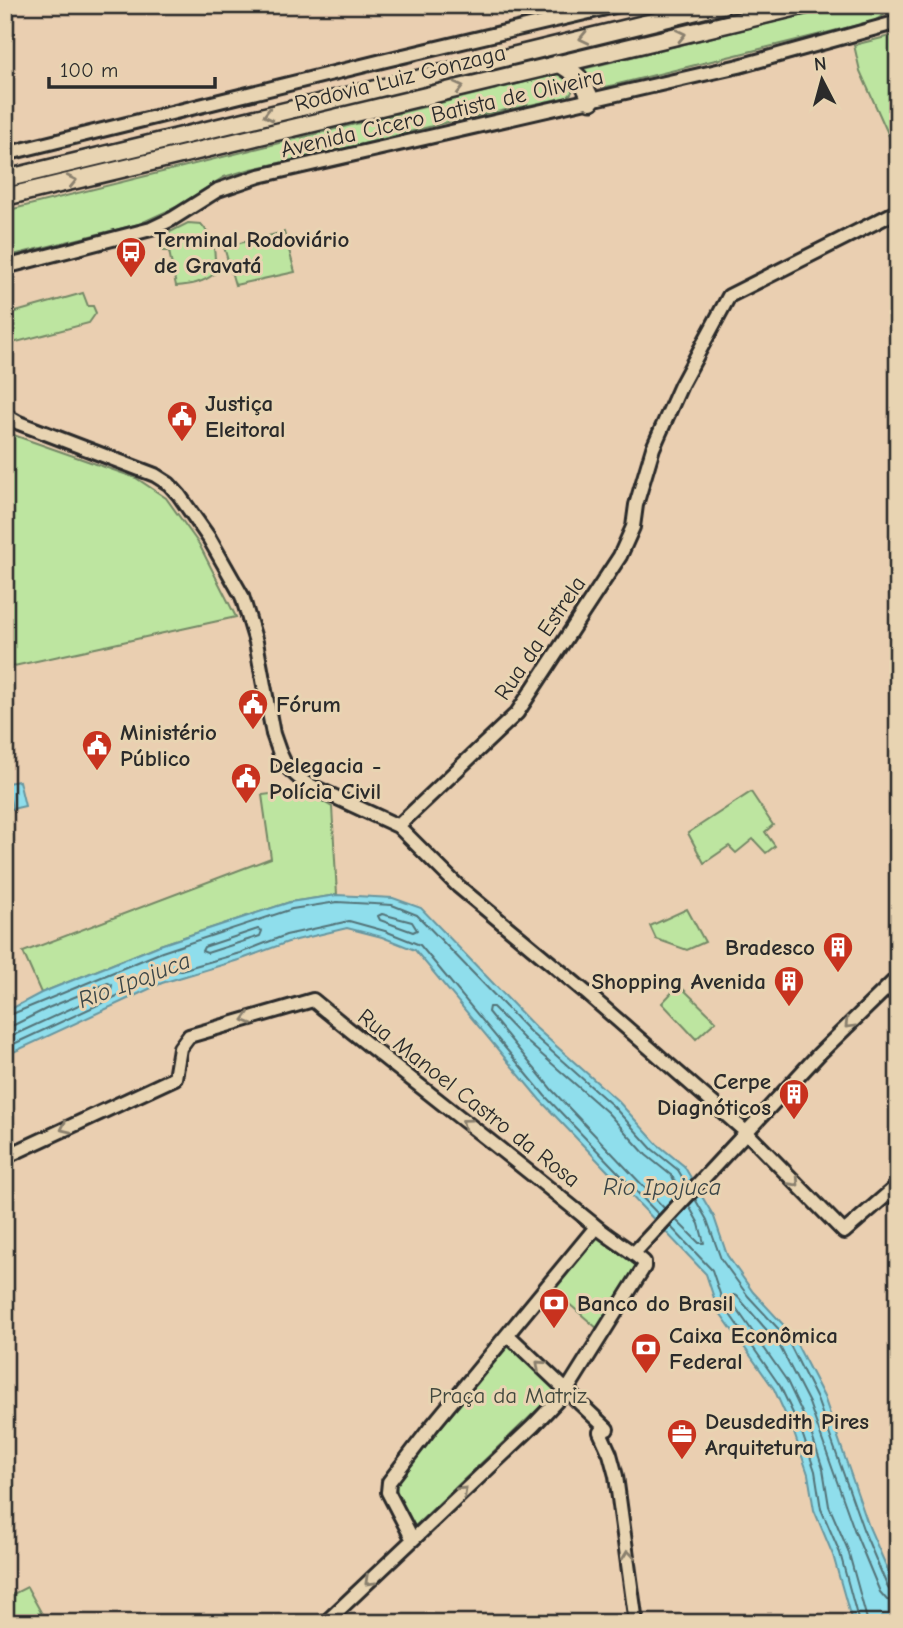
<svg xmlns="http://www.w3.org/2000/svg" width="903" height="1628" font-family="'Comic Neue',sans-serif">
  <style>
    .green { fill: #bde5a0; stroke: #748866; stroke-width: 2 }
    .water { fill: #8fdeec; stroke: #67969f; stroke-width: 2 }
    .lines { fill: none; stroke-linecap: round; stroke-linejoin: round }
    .shore { stroke: #537378; stroke-width: 2 }
    .secondary-casing { stroke: #2b2b2b; stroke-width: 18 }
    .highway-casing { stroke: #2b2b2b; stroke-width: 21 }
    .secondary { stroke: #e8d4b2; stroke-width: 12 }
    .highway { stroke: #e8d4b2; stroke-width: 16 }
    .oneway { stroke: #8a806e }
    .labels { text-anchor: middle; dominant-baseline: central; stroke-width: 6; stroke-linejoin: round; paint-order: stroke }
    .street-label { font-size: 23px; fill: #2b2b2b; stroke: #e8d4b2 }
    .poi-label { font-size: 23px; font-weight: bold; fill: #2b2b2b; stroke: #e8d4b2; text-anchor: start }
    .park-label { font-size: 23px; fill: #41473d; stroke: #e8d4b2 }
    .water-label { font-size: 24px; font-style: italic; fill: #3a4648; stroke: #e8d4b2 }
  </style>
  <rect width="100%" height="100%" fill="#eacfb1"/>
  <filter id="ink" filterUnits="userSpaceOnUse"><feTurbulence type="fractalNoise" baseFrequency=".0143" numOctaves="2"/><feDisplacementMap in="SourceGraphic" scale="14" xChannelSelector="R" yChannelSelector="G"/><feConvolveMatrix kernelMatrix="1 2 1 2 8 2 1 2 1" color-interpolation-filters="sRGB"/></filter>
  <g filter="url(#ink)">
    <path class="green" d="M843,5l55,1 -24,15 -268,66 -8,-2 -15,-16z
      M898,34v122l-38,-85 -6,-26z
      M557,74l6,1 9,8v9l-4,5 -120,25 -108,28 -89,19 -27,8 -48,30 -37,17 -134,33v-46z
      M188,223l13,1c13,14 16,32 13,50 -11,9 -24,11 -38,12l-7,-35h-6l-3,-14z
      M284,232l11,40 -60,13 -11,-38z
      M83,293l5,13h5l3,7 -7,10 -84,22v-30z
      M5,432l131,46 30,20 33,46 37,73 -231,51z
      M303,790l29,17 5,88 -47,7 -130,43 -119,48 -18,-41 248,-94 -9,-63z
      M751,792l22,33 -8,7 10,14 -9,7 -13,-14 -17,14 -7,-7 -25,17 -16,-30z
      M687,909l18,33 -18,8 -31,-11 -6,-13z
      M679,985l37,36 -20,18 -34,-36z
      M598,1235l41,32 -41,62 -45,-39z
      M509,1345l49,45 -144,137 -17,-33 -1,-10 14,-21z
      M27,1587l20,36h-42v-25z"/>
    <path class="water" d="M19,781l6,25 -13,3 -5,-26z
      M337,895l56,3 28,10 115,120 82,73 39,43 27,22 30,51 13,38 26,37 38,41 33,64 45,130 29,66v30l-46,-1 -19,-67 -19,-45 -6,-36 -14,-41 -20,-44 -56,-79 -12,-36 -166,-174 -125,-150 -33,-13 -35,-9 -59,14 -46,17 -80,24 -157,73v-44l36,-19 119,-48 130,-43z"/>
    <g class="lines">
      <path class="shore" d="M382,914l30,8 5,8 -4,2 -33,-12 -2,-4z
        M258,929l4,2 -2,5 -53,17 -5,-2 2,-4z
        M5,1017l157,-65 130,-43 45,-7 55,3 25,10 114,118 82,73 39,43 26,21 9,15
        M5,1026l9,-1 34,-17 60,-25 4,2 -1,5 -106,49
        M5,1048l155,-72 80,-23 46,-18 63,-14 36,10 35,14 125,151 114,119
        M695,1199l12,21 14,39 27,37 38,41 31,62 46,130 25,59 4,5h6
        M665,1209l-113,-119 -64,-78 1,-5h4l32,33 82,72 39,43 26,21 8,16
        M676,1220l23,23h5l-5,-19 -10,-18
        M670,1226l42,44 12,36 56,80 21,44 14,41 6,38 19,44 19,70
        M868,1623l-20,-73 -19,-44 -6,-37 -14,-42 -22,-46 -55,-79 1,-7 4,1 41,47 31,60 46,129 25,60 7,8 11,2"/>
      <g class="secondary-casing">
        <path id="secondary" d="M5,154l377,-93 237,-56
          M5,267l146,-38 21,-10 46,-29 41,-14 480,-110 159,-44
          M5,415l14,8 136,52 14,9 10,11 30,43 33,58 14,46 17,92 6,17 7,15 19,17 93,43 60,60 131,109 158,138 97,99 54,-47
          M398,826l119,-113 103,-157 13,-29 3,-22 17,-57 28,-63 48,-89 169,-85
          M5,1157l170,-79 5,-30 9,-12 124,-36c92,76 188,148 280,224 16,14 35,24 51,38v5l-77,123 -34,36 -208,197
          M634,1253l185,-199 79,-77
          M508,1335l99,94 -7,3 10,22 6,22 20,147
          M412,1538l-24,-46 1,-10 42,-55 165,-200"/>
      </g>
      <g class="highway-casing">
        <path id="highway" d="M558,63c20,12 25,15 33,38
          M5,179l717,-174
          M5,197l801,-192"/>
      </g>
      <use href="#secondary" class="secondary"/>
      <use href="#highway" class="highway"/>
    </g>
    <defs><path id="oneway-chevron" d="M-2-3.5L2.5 0L-2 3.5" fill="none" stroke-width="1.6" stroke-linecap="round" stroke-linejoin="round" transform="scale(1.75)"/></defs>
    <g class="oneway">
      <use href="#oneway-chevron" transform="translate(681 35) rotate(-13)"/>
      <use href="#oneway-chevron" transform="translate(584 38) rotate(167)"/>
      <use href="#oneway-chevron" transform="translate(459 87) rotate(-14)"/>
      <use href="#oneway-chevron" transform="translate(268 115) rotate(166)"/>
      <use href="#oneway-chevron" transform="translate(72 181) rotate(-13)"/>
      <use href="#oneway-chevron" transform="translate(247 1019) rotate(164)"/>
      <use href="#oneway-chevron" transform="translate(849 1024) rotate(135)"/>
      <use href="#oneway-chevron" transform="translate(466 1123) rotate(-143)"/>
      <use href="#oneway-chevron" transform="translate(65 1128) rotate(155)"/>
      <use href="#oneway-chevron" transform="translate(795 1182) rotate(47)"/>
      <use href="#oneway-chevron" transform="translate(540 1365) rotate(-137)"/>
      <use href="#oneway-chevron" transform="translate(463 1491) rotate(-43)"/>
      <use href="#oneway-chevron" transform="translate(628 1555) rotate(-96)"/>
      <use href="#oneway-chevron" transform="translate(369 1581) rotate(136)"/>
    </g>
  </g>
  <defs>
    <g id="bus-pin" transform="scale(1.575)"><path d="M0 17L-7.5 6A9.5 9.5 0 1 1 7.5 6Z" fill="#c8321e" stroke="#e8d4b2"/><path d="M-5-6H5V4H4V6H2V4H-2V6H-4V4H-5ZM-3.5-4V0h7V-4ZM-3.5 1.2v1.5H-2V1.2ZM2 1.2v1.5H3.5V1.2Z" fill="#fff"/></g>
    <g id="civic-pin" transform="scale(1.575)"><path d="M0 17L-7.5 6A9.5 9.5 0 1 1 7.5 6Z" fill="#c8321e" stroke="#e8d4b2"/><path d="M-.6-6.5H3V-4.5H.6V-3L4-1V1h2V6H-6V1h2V-1L-.6-3ZM-1.2 2.5V6h2.4V2.5Z" fill="#fff"/></g>
    <g id="building-pin" transform="scale(1.575)"><path d="M0 17L-7.5 6A9.5 9.5 0 1 1 7.5 6Z" fill="#c8321e" stroke="#e8d4b2"/><path d="M-4-6H4V6H1V3H-1V6H-4ZM-2.5-4.3h1.7v1.8h-1.7ZM.8-4.3h1.7v1.8H.8ZM-2.5-1h1.7V.8h-1.7ZM.8-1h1.7V.8H.8Z" fill="#fff"/></g>
    <g id="bank-pin" transform="scale(1.575)"><path d="M0 17L-7.5 6A9.5 9.5 0 1 1 7.5 6Z" fill="#c8321e" stroke="#e8d4b2"/><path d="M-6-4H6V4H-6ZM0-2.3a2.3 2.3 0 1 0 0 4.6a2.3 2.3 0 1 0 0-4.6Z" fill="#fff"/></g>
    <g id="office-pin" transform="scale(1.575)"><path d="M0 17L-7.5 6A9.5 9.5 0 1 1 7.5 6Z" fill="#c8321e" stroke="#e8d4b2"/><path d="M-6-3h4V-5.5h4V-3h4V5H-6ZM-1-4.5V-3h2v-1.5ZM-6 0V1H6V0Z" fill="#fff"/></g>
  </defs>
  <g fill-rule="evenodd">
    <use href="#bus-pin" x="131" y="252"/>
    <use href="#civic-pin" x="182" y="416"/>
    <use href="#civic-pin" x="253" y="704"/>
    <use href="#civic-pin" x="97" y="745"/>
    <use href="#civic-pin" x="246" y="778"/>
    <use href="#building-pin" x="838" y="947"/>
    <use href="#building-pin" x="789" y="981"/>
    <use href="#building-pin" x="794" y="1094"/>
    <use href="#bank-pin" x="554" y="1303"/>
    <use href="#bank-pin" x="646" y="1348"/>
    <use href="#office-pin" x="682" y="1434"/>
  </g>
  <g class="labels">
    <g class="street-label">
      <text transform="translate(400 78) rotate(-14)">Rodovia Luiz Gonzaga</text>
      <text transform="translate(442 113) rotate(-13)">Avenida Cicero Batista de Oliveira</text>
      <text transform="translate(540 638) rotate(-56)">Rua da Estrela</text>
      <text transform="translate(469 1098) rotate(38)">Rua Manoel Castro da Rosa</text>
    </g>
    <g class="poi-label">
      <text x="154" y="239">Terminal Rodoviário<tspan x="154" dy="26">de Gravatá</tspan></text>
      <text x="205" y="403">Justiça<tspan x="205" dy="26">Eleitoral</tspan></text>
      <text x="276" y="704">Fórum</text>
      <text x="120" y="732">Ministério<tspan x="120" dy="26">Público</tspan></text>
      <text x="269" y="765">Delegacia -<tspan x="269" dy="26">Polícia Civil</tspan></text>
      <text x="815" y="947" text-anchor="end">Bradesco</text>
      <text x="766" y="981" text-anchor="end">Shopping Avenida</text>
      <text x="771" y="1081" text-anchor="end">Cerpe<tspan x="771" dy="26">Diagnóticos</tspan></text>
      <text x="577" y="1303">Banco do Brasil</text>
      <text x="669" y="1335">Caixa Econômica<tspan x="669" dy="26">Federal</tspan></text>
      <text x="705" y="1421">Deusdedith Pires<tspan x="705" dy="26">Arquitetura</tspan></text>
    </g>
    <g class="park-label">
      <text x="508" y="1395">Praça da Matriz</text>
    </g>
    <g class="water-label">
      <text transform="translate(134 980) rotate(-21)">Rio Ipojuca</text>
      <text x="662" y="1187">Rio Ipojuca</text>
    </g>
  </g>
  <rect width="903" height="1628" fill="none" stroke="#e8d4b2" stroke-width="28"/>
  <rect x="14" y="14" width="875" height="1600" fill="none" stroke="#2b2b2b" stroke-width="2.5" filter="url(#ink)"/>
  <g transform="translate(822 80) rotate(354)" stroke="#e8d4b2" stroke-width="5" paint-order="stroke">
  <path d="M0-5L12 26L0 18L-12 26Z" fill="#2b2b2b"/>
  <text y="-10" font-size="19" font-weight="bold" text-anchor="middle" fill="#2b2b2b">N</text>
  </g>
  <path d="M49 77v10h166v-10" fill="none" stroke="#2b2b2b" stroke-width="3.5"/>
  <text x="60" y="77" font-size="21" fill="#2b2b2b" stroke="#e8d4b2" stroke-width="5" paint-order="stroke">100 m</text>
</svg>
